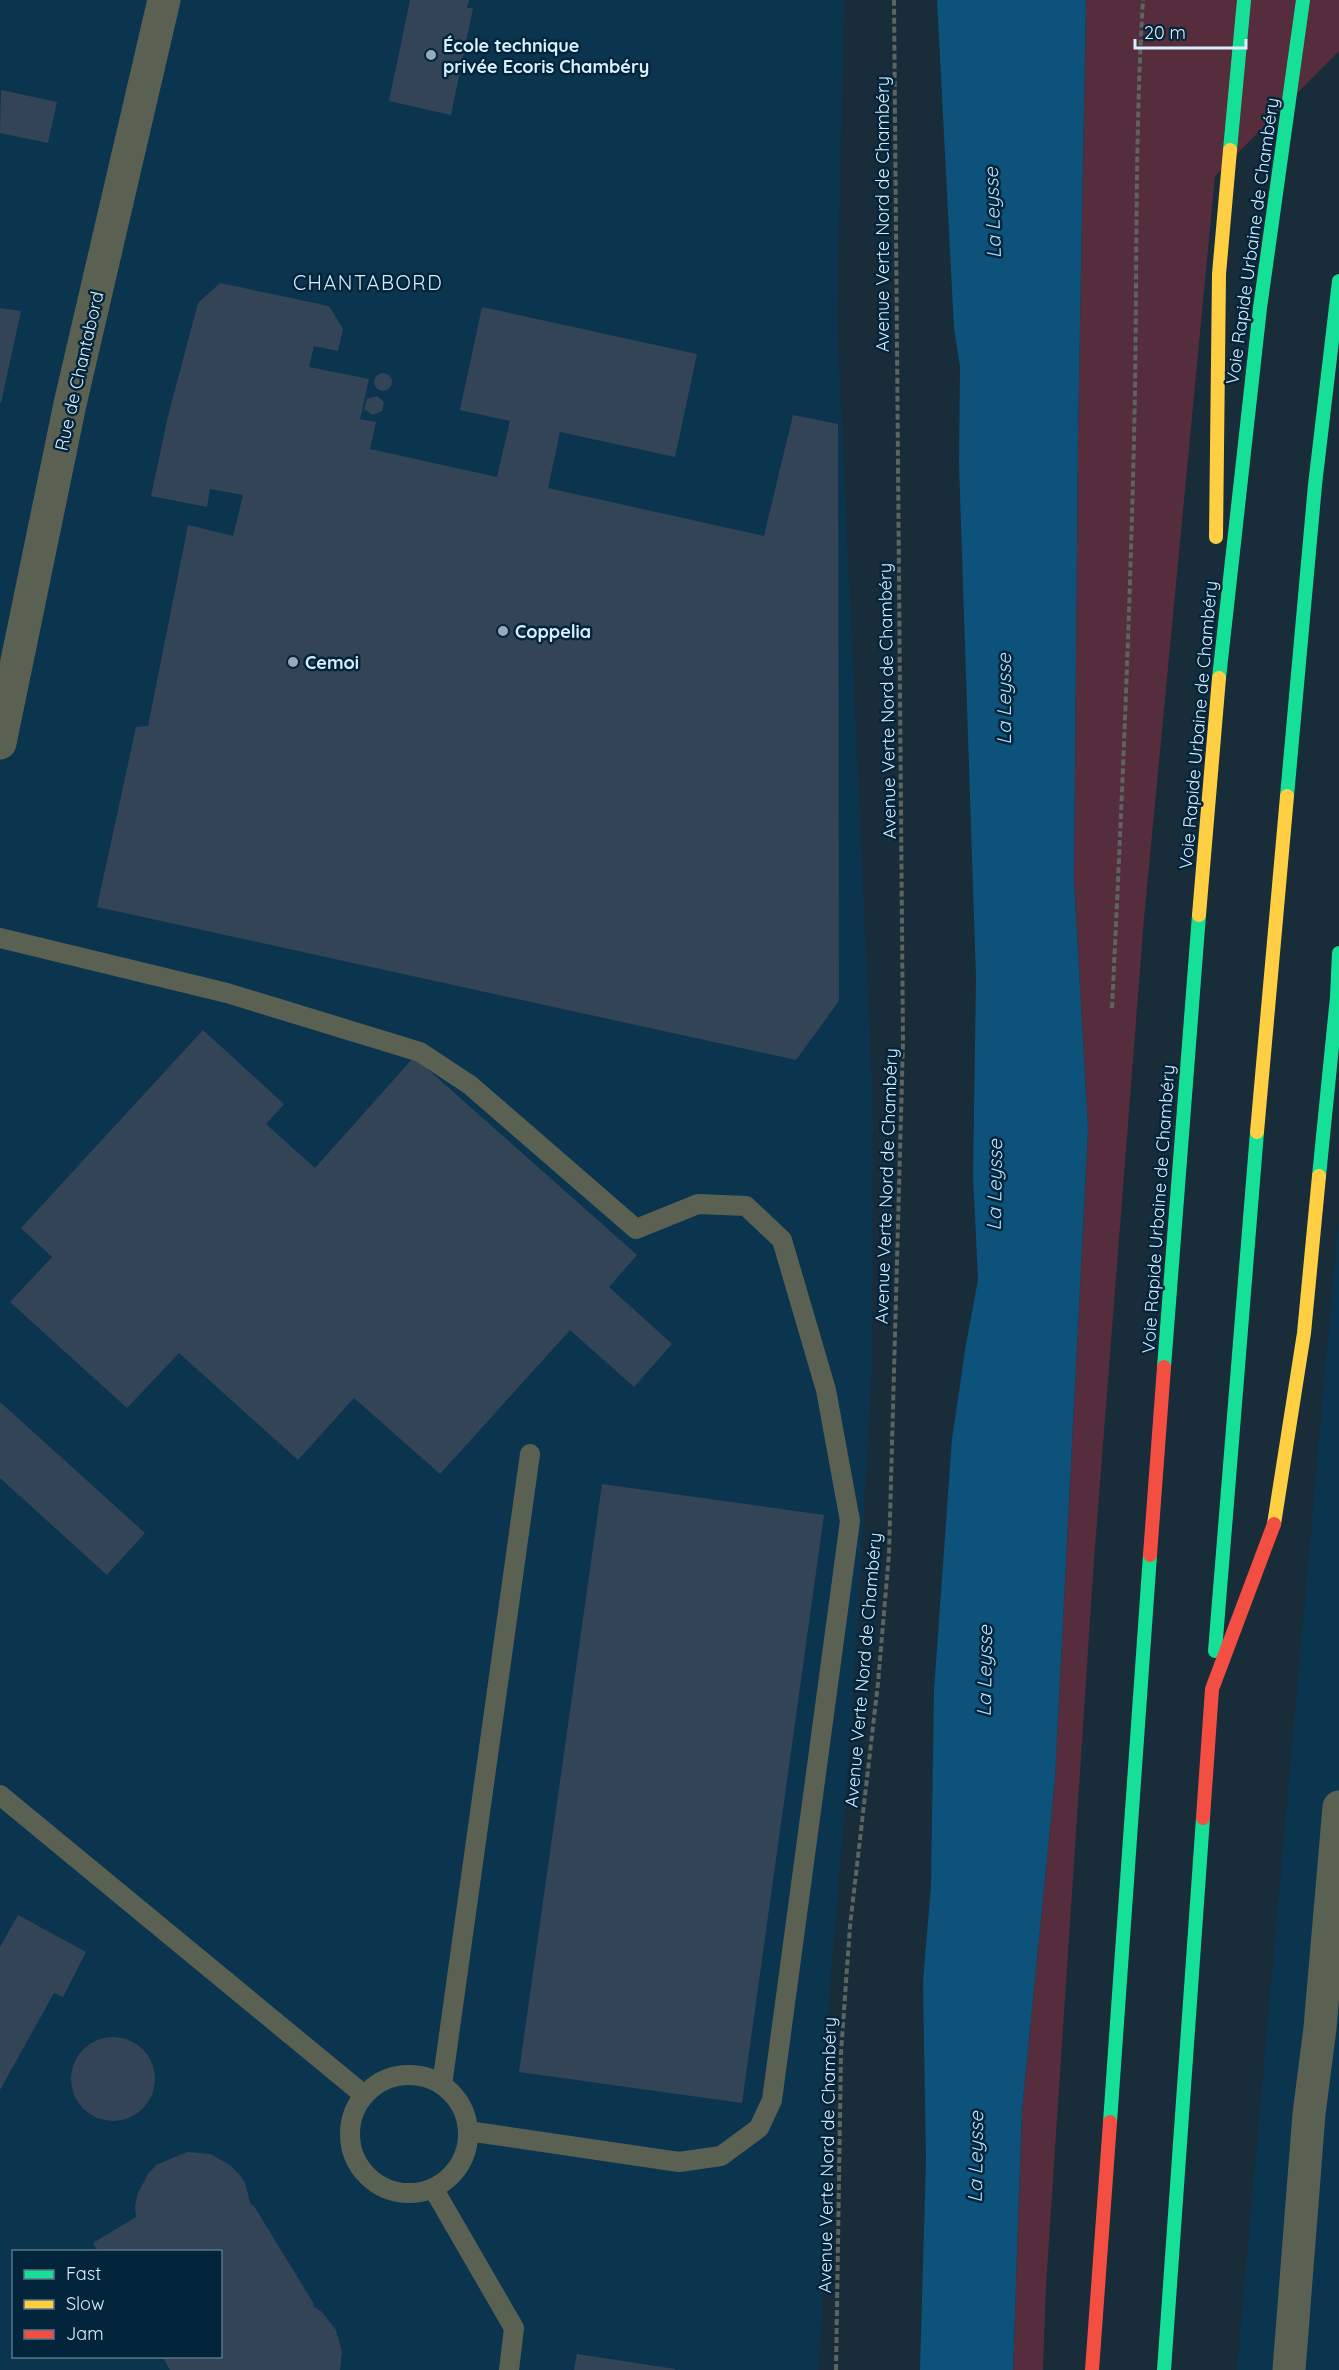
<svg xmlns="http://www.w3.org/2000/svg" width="1339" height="2370" font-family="Quicksand,sans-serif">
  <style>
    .built { fill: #0b354e; fill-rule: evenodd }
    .green { fill: #552d3c }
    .water { fill: #0c527a }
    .building { fill: #334457 }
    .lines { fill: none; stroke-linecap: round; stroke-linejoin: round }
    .path { stroke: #5b645e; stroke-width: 4; stroke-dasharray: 6 3; stroke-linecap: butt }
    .lane { stroke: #5a6152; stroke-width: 20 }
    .street { stroke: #5a6152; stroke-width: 33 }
    .fast { stroke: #16e098; stroke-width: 14 }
    .slow { stroke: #ffcf43; stroke-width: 14 }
    .jam { stroke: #f24e42; stroke-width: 14 }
    .poi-dot { fill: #97aab8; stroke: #02253b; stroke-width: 2 }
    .labels { text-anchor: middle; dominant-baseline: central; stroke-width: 5; stroke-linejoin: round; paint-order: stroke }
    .poi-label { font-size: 18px; font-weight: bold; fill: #dbeefd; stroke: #02253b; text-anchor: start }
    .street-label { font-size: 18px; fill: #dbeefd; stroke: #02253b }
    .water-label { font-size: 20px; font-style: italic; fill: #b7dffe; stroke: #02253b }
    .neighbourhood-label { font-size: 20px; letter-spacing: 1.5px; fill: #dbeefd; stroke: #02253b }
  </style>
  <rect width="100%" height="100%" fill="#192c39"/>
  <path class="built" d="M0,0h844l-7,320 36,787 -1,258 -19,337 -30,374 1,204 -6,90h-818zM14,2252h206v104h-206z
    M1339,1216v1154h-102z"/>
  <path class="green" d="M1086,0h253v51l-124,125 -71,743 -50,641 -48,726 -3,84h-30l9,-260 33,-332 33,-648 -14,-251 4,-444z"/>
  <path class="water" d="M937,0h149l-8,435 -4,444 14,251 -33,648 -33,332 -9,260h-93l6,-210 -3,-179 8,-95 3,-195 18,-252 14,-95 12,-64 -5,-104 3,-198 -17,-514 1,-97 -6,-39z"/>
  <path class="building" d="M410,0h59l-2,8h6l-22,107 -62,-14z
    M1,90l56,12 -9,41 -48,-10z
    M220,283l109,23 14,23 -5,22 -24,-5 -5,21 60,12 -9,40 16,3 -6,27 127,28 13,-56 -50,-11 22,-103 215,47 -22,103 -115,-25 -12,56 216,48 29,-121 45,9 1,577 -43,59 -699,-153 39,-180 12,-1 40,-201 45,11 10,-41 -33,-6 -3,18 -56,-11 17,-80 30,-113z
    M0,308l21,3 -20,92h-1z
    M374 382a9 9 0 1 1 18 0a9 9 0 1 1-18 0Z
    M377,396l7,6 -2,9 -9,4 -9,-6 3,-10z
    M203,1030l81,74 -18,20 49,44 99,-111 223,198 -28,32 63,57 -38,43 -64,-57 -130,144 -86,-76 -56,62 -119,-107 -52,55 -117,-106 42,-45 -31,-29z
    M0,1402l145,131 -38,42 -107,-97z
    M602,1484l222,31 -82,588 -223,-31z
    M18,1915l68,37 -23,45 -9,-4 -54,97v-143z
    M71 2079a42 42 0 1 1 84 0a42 42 0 1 1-84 0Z
    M187,2152l23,2 20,11 9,9 6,9 6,22 3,1 60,98 -1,2 9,6 14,18 6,22 -2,18h-170l-8,-14h58v-104h-122l-5,-9 43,-26 -1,-12 3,-12 10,-19 8,-9z
    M577,2354l98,15v1h-101z"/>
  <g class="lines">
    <path class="path" d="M1112,1008c10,-206 19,-411 23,-618 2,-130 0,-260 8,-390
      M836,2370l5,-317 9,-127 28,-243 11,-129 14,-512 -9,-1042"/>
    <path class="lane" d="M0,938l227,55 193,59 50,33 166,144 62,-25 48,2 36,34 44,150 24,131 -78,579 -13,28 -38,28 -42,6 -211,-31
      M0,1795l364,300
      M350 2134a59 59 0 1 1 118 0a59 59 0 1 1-118 0Z
      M442,2085l88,-631
      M433,2188l81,140 -5,42"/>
    <path class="street" d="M0,743l70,-339 94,-404
      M1289,2370l20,-256 11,-86 19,-221"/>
    <path class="fast" d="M1230,150l14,-150
      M1219,678l41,-370 43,-308
      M1287,796l28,-311 24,-204
      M1319,1176l18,-179 2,-44
      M1164,1367l35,-452
      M1215,1651l42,-519
      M1110,2122l40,-567
      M1164,2370l39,-552"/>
    <path class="slow" d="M1216,537l3,-263 11,-124
      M1199,915l20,-237
      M1257,1132l30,-336
      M1274,1524l30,-191 15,-157"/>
    <path class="jam" d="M1150,1555l14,-188
      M1203,1818l9,-129 62,-165
      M1092,2370l18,-248"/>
  </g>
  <g class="poi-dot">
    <circle cx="431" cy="55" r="6"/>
    <circle cx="503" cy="631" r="6"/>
    <circle cx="293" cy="662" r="6"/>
  </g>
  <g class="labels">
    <g class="poi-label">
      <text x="443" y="45">École technique<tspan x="443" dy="21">privée Ecoris Chambéry</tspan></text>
      <text x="515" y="631">Coppelia</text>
      <text x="305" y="662">Cemoi</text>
    </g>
    <g class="street-label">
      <text transform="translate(882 214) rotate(-90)">Avenue Verte Nord de Chambéry</text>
      <text transform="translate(1252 241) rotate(-82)">Voie Rapide Urbaine de Chambéry</text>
      <text transform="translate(79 371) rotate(-77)">Rue de Chantabord</text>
      <text transform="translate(887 701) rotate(-91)">Avenue Verte Nord de Chambéry</text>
      <text transform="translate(1198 725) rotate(-85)">Voie Rapide Urbaine de Chambéry</text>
      <text transform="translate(886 1186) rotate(-88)">Avenue Verte Nord de Chambéry</text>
      <text transform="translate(1158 1209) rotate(-86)">Voie Rapide Urbaine de Chambéry</text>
      <text transform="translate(863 1670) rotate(-85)">Avenue Verte Nord de Chambéry</text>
      <text transform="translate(827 2155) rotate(-89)">Avenue Verte Nord de Chambéry</text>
    </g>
    <g class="water-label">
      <text transform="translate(992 213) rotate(-92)">La Leysse</text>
      <text transform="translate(1003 699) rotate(-90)">La Leysse</text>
      <text transform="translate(994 1185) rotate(-89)">La Leysse</text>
      <text transform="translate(984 1671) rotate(-89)">La Leysse</text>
      <text transform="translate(975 2157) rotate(-89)">La Leysse</text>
    </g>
    <g class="neighbourhood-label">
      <text x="368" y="282">CHANTABORD</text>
    </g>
  </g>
  <rect x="12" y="2250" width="210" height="108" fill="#02253b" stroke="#597589" stroke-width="1.5"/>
  <rect x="24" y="2270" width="30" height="9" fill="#16e098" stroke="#597589" stroke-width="1.5"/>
  <text x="66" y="2280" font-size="18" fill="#dbeefd">Fast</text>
  <rect x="24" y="2300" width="30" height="9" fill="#ffcf43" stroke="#597589" stroke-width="1.5"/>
  <text x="66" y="2310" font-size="18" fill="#dbeefd">Slow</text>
  <rect x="24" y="2330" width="30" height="9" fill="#f24e42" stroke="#597589" stroke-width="1.5"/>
  <text x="66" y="2340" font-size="18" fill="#dbeefd">Jam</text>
  <path d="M1135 39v9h111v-9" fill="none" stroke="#dbeefd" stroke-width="3"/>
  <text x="1144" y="39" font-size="18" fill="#dbeefd" stroke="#02253b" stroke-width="4.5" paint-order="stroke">20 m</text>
</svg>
